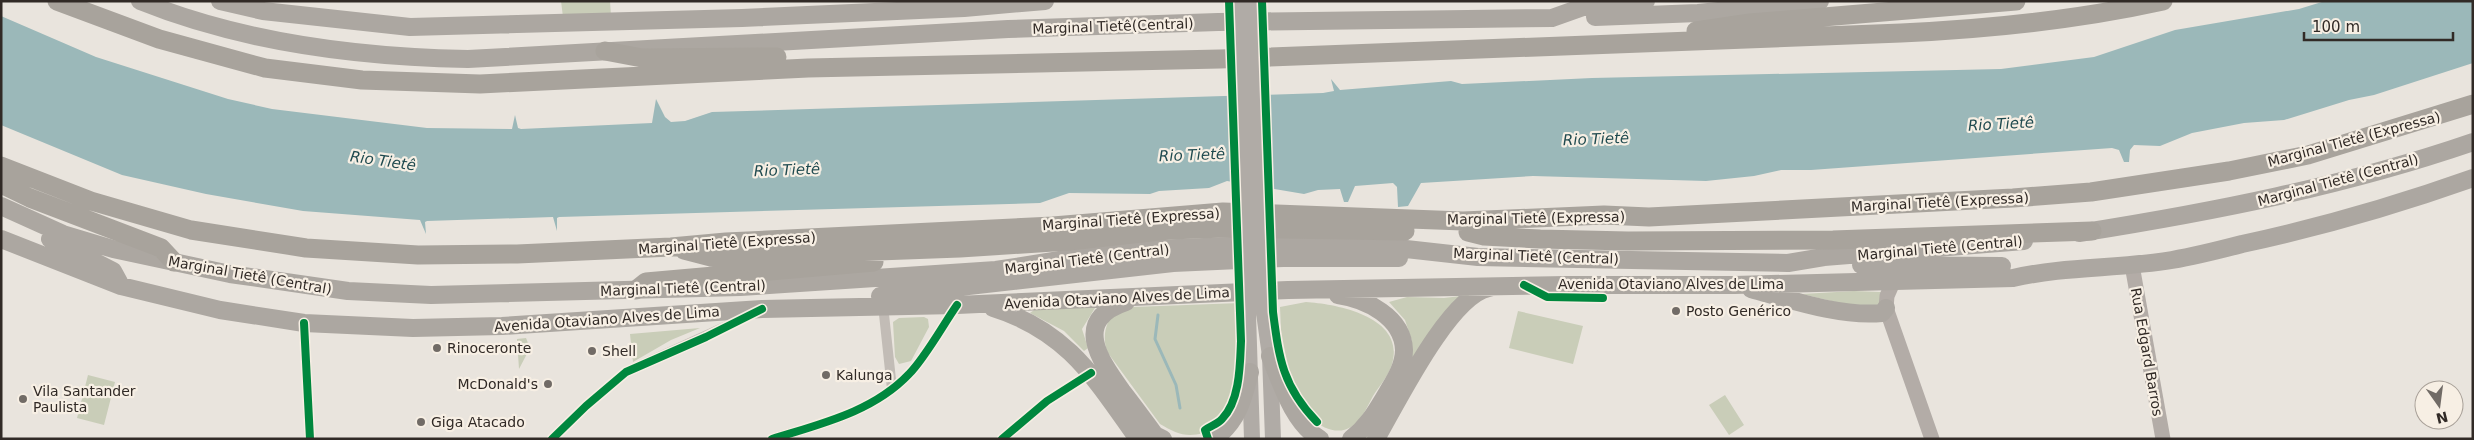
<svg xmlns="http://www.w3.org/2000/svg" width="2474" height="440" font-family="'DejaVu Sans',sans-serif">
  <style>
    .green { fill: #c9cdb8 }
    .water { fill: #9bb8b9 }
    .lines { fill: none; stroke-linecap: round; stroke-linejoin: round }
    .stream { stroke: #9bb8b9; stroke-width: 3 }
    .minor { stroke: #c2bcb6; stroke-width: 10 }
    .secondary { stroke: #b3aca7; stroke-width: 15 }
    .primary { stroke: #b0aba6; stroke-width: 16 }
    .trunk { stroke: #aca7a1; stroke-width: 18 }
    .motorway { stroke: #a8a39c; stroke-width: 19 }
    .primary-bridge { stroke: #b0aba6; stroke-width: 16 }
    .cycleway-casing { stroke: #f7efe4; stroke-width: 11 }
    .cycleway { stroke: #00873e; stroke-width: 8 }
    .poi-dot { fill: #716b66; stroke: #f7efe4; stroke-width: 2 }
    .labels { text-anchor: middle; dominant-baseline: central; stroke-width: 4.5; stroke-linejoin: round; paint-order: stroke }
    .street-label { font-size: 14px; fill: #312a26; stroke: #f7efe4 }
    .poi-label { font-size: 14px; fill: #312a26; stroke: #f7efe4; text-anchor: start }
    .water-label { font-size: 15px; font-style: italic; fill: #1f4a4f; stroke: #f7efe4 }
  </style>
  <rect width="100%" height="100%" fill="#e9e4dd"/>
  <path class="green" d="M561,1h49l1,15 -48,1z
    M1854,291l27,1 2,3 -4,11 -10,4 -67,-16z
    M1469,295l-97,144h-7l19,-27 28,-61v-10l-7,-21 -16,-18 18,-5 37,1z
    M1306,302c30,2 96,14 87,58 -2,13 -13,25 -20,36 -6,11 -11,24 -22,31 -21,13 -48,-12 -57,-30 -4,-9 -6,-20 -9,-29 -4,-20 -4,-41 -5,-61z
    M1240,303c1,39 10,116 -37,130 -17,5 -28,0 -43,-9l-52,-71c-6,-12 -4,-33 9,-41 4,-3 11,-3 16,-5z
    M1093,307l2,1 -13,21 6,19 -4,3 -20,-20 -34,-18 4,-3z
    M1518,311l65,15 -10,38 -64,-16z
    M924,317l4,2 1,8 -18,34 -12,3 -4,-7 -2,-35 6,-4z
    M700,328l-29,12 -38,22 -3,-28z
    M526,338l4,10 -11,21 -2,-30z
    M88,375l27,7 -11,43 -27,-7z
    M1725,395l19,30 -15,10 -20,-30z"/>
  <path class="water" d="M2325,1h148v62l-99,32 -25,5 -65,20 -40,3 -52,10 -32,13 -26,-1 -4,5 -1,12h-5l-5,-12 -7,-2 -301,22h-30l-27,6 -48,5 -173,-5 -112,7 -13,23 -10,1 -1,-20 -4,-4 -38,3 -7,16h-4l-4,-13 -22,1 -14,4 -77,-13 -18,7 -50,3 -9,3 -81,-1 -29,10 -481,14 -2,1v13l-4,-14 -126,4 -2,1 1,12 -6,-14 -117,-9 -97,-17 -84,-19 -121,-50v-109l95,41 132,42 44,10 155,19 85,1 3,-14 3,13 3,1 131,-6 4,-24 9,18 6,5 14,-1 27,-9 611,-19 11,-2 -3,-12 9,11 111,-9 11,3 130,-6 409,-9 93,-12 81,-27 124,-21z"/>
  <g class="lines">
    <path class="stream" d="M1158,315l-3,24 21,46 4,23"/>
    <path class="minor" d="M1530,288l17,9 56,1
      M883,305l9,84
      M304,323l6,116
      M552,439l34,-33 40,-34 129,-59
      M772,439c48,-15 101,-27 137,-65 16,-16 34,-49 48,-69
      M1002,439l45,-38 44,-28"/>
    <path class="secondary" d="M2132,265l31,174
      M1894,280l-7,16 -1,12 46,131"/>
    <path class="primary" d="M1264,313l6,43 3,83
      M1248,314l4,125"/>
    <path class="trunk" d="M140,1c104,42 217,56 328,58l540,-30 210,-7 334,-4 31,-11 63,-6
      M220,1l43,10 147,16 332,-9 222,-10 81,-7
      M1595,17l103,-4 122,-12
      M1,206l62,28 50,15 117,25 118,17 83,4 309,-8 256,-17 95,-15 59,-6 134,-5 95,2 99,11 310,6 36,-6 200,-16
      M2079,233c133,-21 266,-47 394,-91
      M1,239l120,47 99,24 84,13 109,5 89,-2 260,-17 195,-4 331,-15 279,-5h167l279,-7c52,-12 106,-9 159,-18 23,-4 47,-10 70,-16 79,-17 155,-39 231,-66
      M50,239l63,32 6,11
      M1861,265l141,1
      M1751,289c40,11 90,28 131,24l4,-5
      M1338,295c28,4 65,22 66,55 0,16 -10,31 -17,43 -11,18 -19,33 -36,46
      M880,296l293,-33 110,-5h116
      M1126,302c-54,18 -27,57 -4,89 11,14 22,29 33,44l8,4
      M993,308c75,23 102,71 145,131
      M1270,356c11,27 23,67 50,83
      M1214,439c24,-18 29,-39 36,-67
      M1376,439c21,-36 73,-143 113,-151"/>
    <path class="motorway" d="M57,1l102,38 106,29 97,12 118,4 328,-16 412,-9 681,-26c87,-4 176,-13 262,-32
      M1696,31l54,-8 266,-22
      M605,51l37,7 135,-1
      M1,166l90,35 100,29 115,18 112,7 99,-1 154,-7 55,-5 327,-16 170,-14 240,9 141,-6 45,2 364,-19 78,-6 138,-21 79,-16 165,-51
      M1,184l29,14 131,50 13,14
      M1468,232l16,4 56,3 88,2 205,-1 259,-9
      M684,250l27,7 249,-9 109,-7 100,-11 56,-2 180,3
      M636,290l10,-8 228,-20"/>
    <path class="primary-bridge" d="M1238,1l10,313
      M1254,1l10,312"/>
    <g class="cycleway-casing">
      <path id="cycleway" d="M1262,1l11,311c6,47 10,75 44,110
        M1524,285l23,12 56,1
        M304,323l6,116
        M552,439l34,-33 40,-34 80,-35 56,-28
        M772,439c48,-15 101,-27 137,-65 16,-16 34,-49 48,-69
        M1002,439l45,-38 44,-28
        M1208,439l-3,-9c5,-4 13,-6 17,-11 18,-18 18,-54 19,-78l-12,-340"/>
    </g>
    <use href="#cycleway" class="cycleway"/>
  </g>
  <g class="poi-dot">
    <circle cx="1676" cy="311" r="5"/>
    <circle cx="437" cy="348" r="5"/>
    <circle cx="592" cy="351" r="5"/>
    <circle cx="826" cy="375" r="5"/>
    <circle cx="548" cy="384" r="5"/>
    <circle cx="23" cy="399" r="5"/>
    <circle cx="421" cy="422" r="5"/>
  </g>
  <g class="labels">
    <g class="street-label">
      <text transform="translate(1113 26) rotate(-2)">Marginal Tietê(Central)</text>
      <text transform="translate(2354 139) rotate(-15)">Marginal Tietê (Expressa)</text>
      <text transform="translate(2338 180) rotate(-15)">Marginal Tietê (Central)</text>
      <text transform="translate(1940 202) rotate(-3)">Marginal Tietê (Expressa)</text>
      <text transform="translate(1536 218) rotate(-1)">Marginal Tietê (Expressa)</text>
      <text transform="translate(1131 219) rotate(-4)">Marginal Tietê (Expressa)</text>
      <text transform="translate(727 243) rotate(-4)">Marginal Tietê (Expressa)</text>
      <text transform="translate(1940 248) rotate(-5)">Marginal Tietê (Central)</text>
      <text transform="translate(1536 256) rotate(2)">Marginal Tietê (Central)</text>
      <text transform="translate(1087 259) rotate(-7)">Marginal Tietê (Central)</text>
      <text transform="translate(250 275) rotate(10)">Marginal Tietê (Central)</text>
      <text x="1671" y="284">Avenida Otaviano Alves de Lima</text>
      <text transform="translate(683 288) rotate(-2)">Marginal Tietê (Central)</text>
      <text transform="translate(1117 298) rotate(-3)">Avenida Otaviano Alves de Lima</text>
      <text transform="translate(607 319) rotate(-4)">Avenida Otaviano Alves de Lima</text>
      <text transform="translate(2147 352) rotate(80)">Rua Edgard Barros</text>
    </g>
    <g class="poi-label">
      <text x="1686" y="311">Posto Genérico</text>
      <text x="447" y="348">Rinoceronte</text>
      <text x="602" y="351">Shell</text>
      <text x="836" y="375">Kalunga</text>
      <text x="538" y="384" text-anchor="end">McDonald's</text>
      <text x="33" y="391">Vila Santander<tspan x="33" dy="16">Paulista</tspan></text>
      <text x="431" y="422">Giga Atacado</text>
    </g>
    <g class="water-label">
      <text transform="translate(2001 124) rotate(-3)">Rio Tietê</text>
      <text transform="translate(1596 139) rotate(-2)">Rio Tietê</text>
      <text transform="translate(1192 155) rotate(-2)">Rio Tietê</text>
      <text transform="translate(383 161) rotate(8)">Rio Tietê</text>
      <text transform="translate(787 170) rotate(-2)">Rio Tietê</text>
    </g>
  </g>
  <rect width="2474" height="440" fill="none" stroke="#312a26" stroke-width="5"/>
  <g transform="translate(2439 405) rotate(166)"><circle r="24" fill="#f7efe4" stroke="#a8a098"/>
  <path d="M0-4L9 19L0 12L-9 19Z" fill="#716b66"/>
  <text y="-8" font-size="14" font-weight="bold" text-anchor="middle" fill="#312a26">N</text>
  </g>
  <path d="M2304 32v8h149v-8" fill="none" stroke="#312a26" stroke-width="2.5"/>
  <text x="2312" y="32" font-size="15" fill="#312a26" stroke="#f7efe4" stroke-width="4" paint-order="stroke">100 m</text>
</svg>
